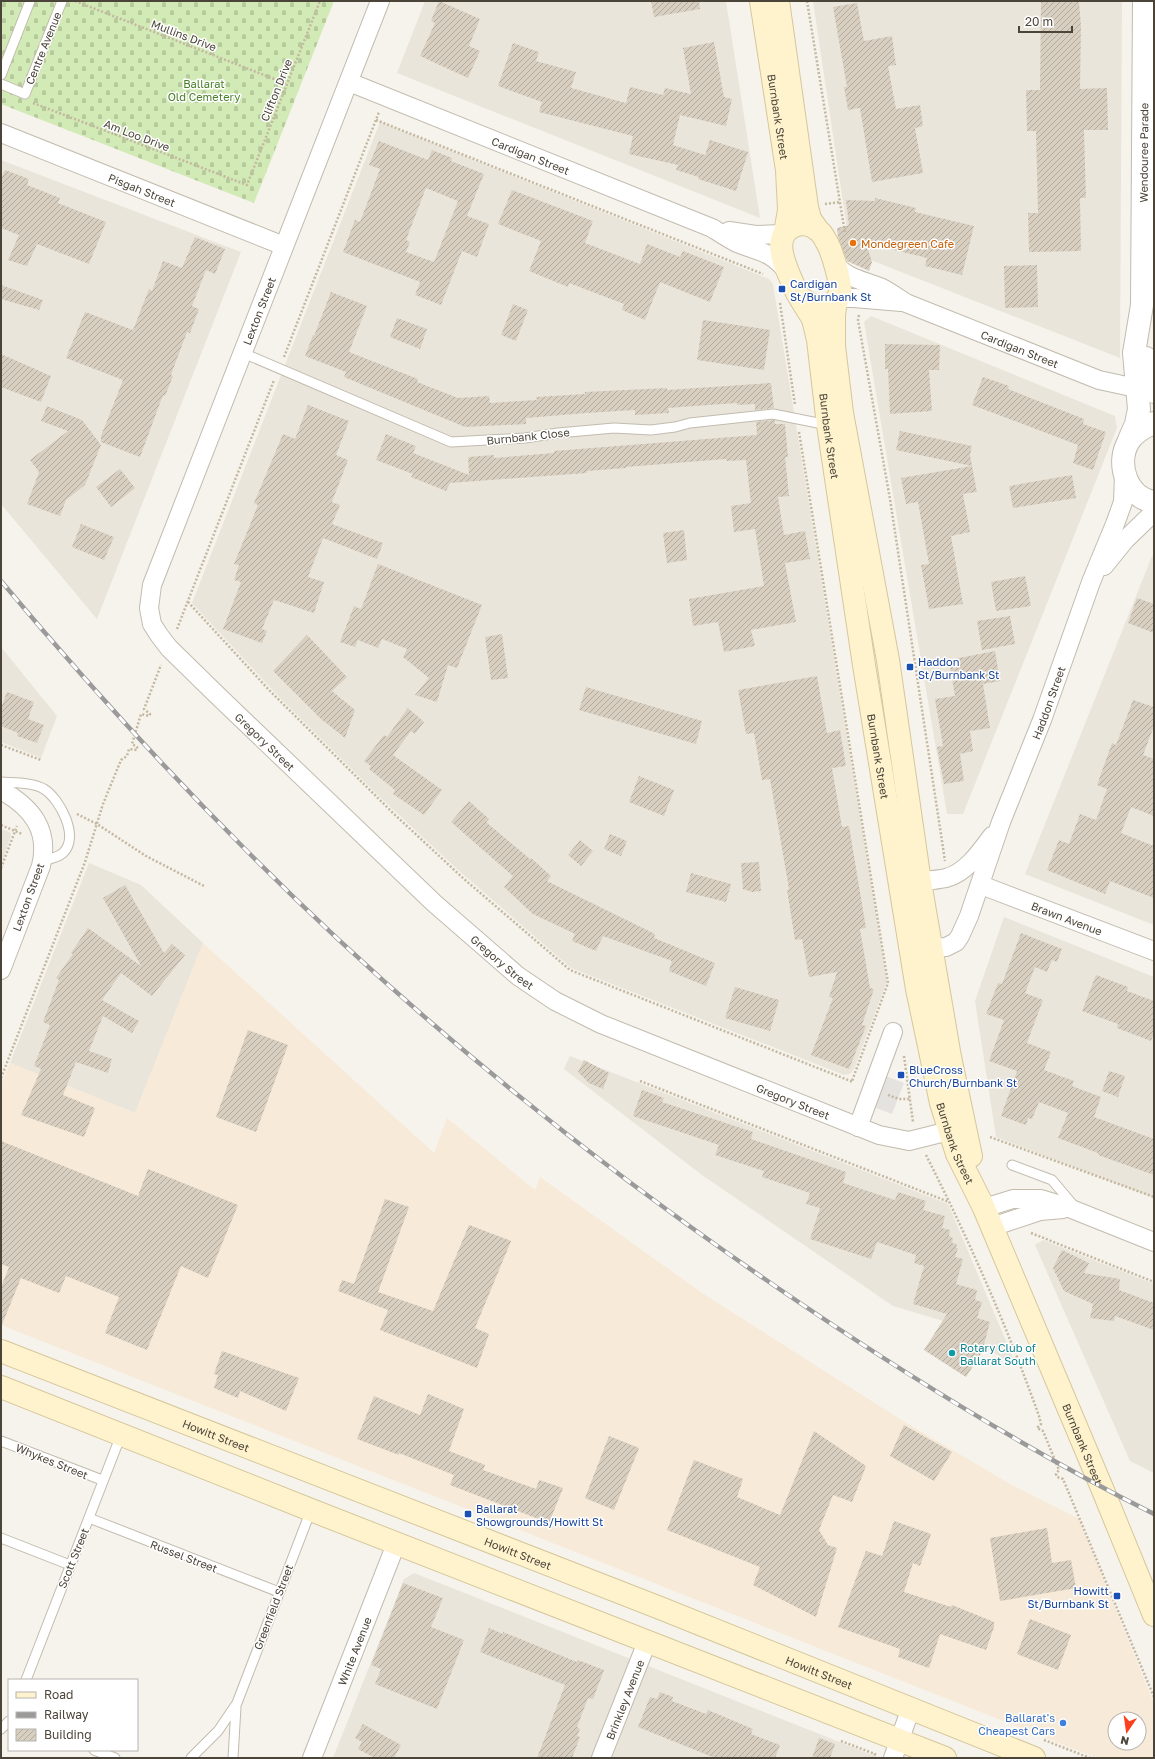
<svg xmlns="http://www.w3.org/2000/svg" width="1155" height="1759" font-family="'Golos Text',sans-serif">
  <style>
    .residential { fill: #eae5da }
    .commercial { fill: #f7ead8; fill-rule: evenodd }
    .cemetery { fill: url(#cemetery-stones) }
    .parking { fill: #e5e3e0 }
    .building { fill: url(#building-hatch); fill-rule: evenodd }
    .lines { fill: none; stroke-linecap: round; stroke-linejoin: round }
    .service-casing { stroke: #c2bbae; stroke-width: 11 }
    .minor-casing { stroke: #c2bbae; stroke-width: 20 }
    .tertiary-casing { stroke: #c2bbae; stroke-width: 24 }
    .secondary-casing { stroke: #d6c79b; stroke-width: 24 }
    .path { stroke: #c4b79f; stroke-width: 2.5; stroke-dasharray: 2 2; stroke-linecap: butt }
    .service { stroke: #fff; stroke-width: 9 }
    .minor { stroke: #fff; stroke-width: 18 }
    .tertiary { stroke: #fff; stroke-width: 22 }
    .secondary { stroke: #fff3cd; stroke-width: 22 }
    .rail-casing { stroke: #9a9a9a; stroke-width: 4.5 }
    .rail { stroke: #fff; stroke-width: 3; stroke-dasharray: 9; stroke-linecap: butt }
    .food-dot { fill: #e8710a; stroke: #fff; stroke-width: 1.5 }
    .transit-dot { fill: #1a4fb4; stroke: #fff; stroke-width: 1.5 }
    .culture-dot { fill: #0f9aa8; stroke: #fff; stroke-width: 1.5 }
    .shop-dot { fill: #3f7fe0; stroke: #fff; stroke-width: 1.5 }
    .labels { text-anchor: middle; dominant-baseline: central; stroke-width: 3; stroke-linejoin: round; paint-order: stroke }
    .street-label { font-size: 11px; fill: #4b4439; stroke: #fff }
    .park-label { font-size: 11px; fill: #4a7f2a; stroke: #fff }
    .food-label { font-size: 11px; fill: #c56008; stroke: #fff; text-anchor: start }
    .transit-label { font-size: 11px; fill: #164399; stroke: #fff; text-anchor: start }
    .culture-label { font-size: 11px; fill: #0d838f; stroke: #fff; text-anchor: start }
    .shop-label { font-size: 11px; fill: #366cbe; stroke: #fff; text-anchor: end }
  </style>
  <defs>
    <pattern id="cemetery-stones" width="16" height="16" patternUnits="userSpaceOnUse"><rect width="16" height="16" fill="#d2eab5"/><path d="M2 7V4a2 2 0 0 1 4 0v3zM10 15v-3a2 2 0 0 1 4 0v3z" fill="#b6ca9c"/></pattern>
    <pattern id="building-hatch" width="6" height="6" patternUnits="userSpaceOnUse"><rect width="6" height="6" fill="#d8cfc1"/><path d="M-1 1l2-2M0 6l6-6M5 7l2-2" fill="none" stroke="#b1aa9e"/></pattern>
  </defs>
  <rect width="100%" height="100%" fill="#f6f3ec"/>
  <path class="residential" d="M425,1h301l34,217 -363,-145z
    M813,1h309l-2,357 -267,-105 -3,-4z
    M380,122l389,157 4,5 114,697 -33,88 -4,5 -6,1 -273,-107 -114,-99 -71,-66 -106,-105 -88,-95z
    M1,160l240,92 -144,367 -96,-115z
    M871,316l244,100 2,12 -154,386h-16l-83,-492z
    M1152,556l2,1v368l-129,-51z
    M1,647l56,69 -16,42 -40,-16z
    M1,829l9,3 1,3 -10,31z
    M89,863l52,22 62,58 -68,170 -125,-50z
    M1004,917l150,60v221l-158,-61 -21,-136z
    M570,1056l378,148 69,163 -74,-46 -50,-15 -191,-131 -138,-106z
    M1043,1240l111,44v189l-24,-12 -95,-216z
    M414,1573l466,185h-547l71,-179z"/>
  <path class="commercial" d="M203,943l231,210 13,-35 88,72 5,-13 162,116 201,128 109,64 67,34 75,185v54h-57l-1096,-433v-240l9,-22 125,50zM1115,1719h24v24h-24z"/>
  <path class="cemetery" d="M1,1h333l-80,202 -253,-99z"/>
  <path class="parking" d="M878,1073l26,10 -12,31 -26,-10z"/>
  <path class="building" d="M439,1l41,18 -11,27 11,5 -12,27 -48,-22 15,-33 -4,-2z
    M651,1h48l1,8 -46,8z
    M1041,1h38l2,26 -1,62 27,-1 1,42h-24l2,68h-6l1,53 -52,1 -1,-39h10l-2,-82h-9l-1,-41h14z
    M857,3l7,38 28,-5 4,29 -8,1 8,43 24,-4 3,21 -8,2 8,45 -51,9 -12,-74 -12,2 -4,-23h3l-14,-80z
    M714,42l10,55 8,2 -6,27 -46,-11 -7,30 32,10 5,-15 38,12 -12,39 -38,-12 1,-2 -23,-7 2,-5 -49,-11 4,-18 -94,-24 3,-10 -44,-16 15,-43 26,9 -3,9 40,11 -5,16 55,15 4,-16 33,8 2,-7 26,6 -8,-46z
    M379,141l49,19 4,-10 20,8 -1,3 33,13 -17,42 22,8 -12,33 -15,-6 -21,54 -26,-10 5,-13 -77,-30 12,-32 5,2 20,-53 -11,-4zM426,188l32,13 -24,61 -28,-10 4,-10 -4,-2z
    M5,170l24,9 -2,6 33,13 -2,5 48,19 -17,42 -52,-20 -10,22 -19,-6 11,-25 -18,-7v-49z
    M512,190l81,31 -8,22 55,21 7,-20 33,13 3,-6 41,16 -14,35 -50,-20 -15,38 -23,-10 2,-6 -55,-21 -1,4 -39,-16 12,-30 -43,-17z
    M875,198l41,10 -1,4 59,14 -12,49 -37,-9 2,-8 -61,-15 6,19 -3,9 -22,-10 -9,-24 -1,-9 12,-3 -3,-25 29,1z
    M195,237l30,12 -10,25 -9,-4 -14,36 7,3 -9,24 -3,-1 -16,43 2,1 -8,20 -2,-1 -23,62 -39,-15v-6l22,-56 -57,-22 19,-46 48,18 16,-41 3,2 11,-30 19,7z
    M1037,265l1,42 -33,1 -1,-42z
    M1,285l42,15 -4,10 -38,-11z
    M331,292l36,14 -18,46 69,27 -1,3 41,16 31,-2 1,7 47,-3 -1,-3 49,-3v-2l82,-4v2l104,-7 3,25 -19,2v-6l-18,1v-2l-69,5 1,5 -34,2v-5l-48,3 -61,5v6l-61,3 -121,-50 2,-5 -41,-16 8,-21 1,1z
    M513,304l15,6 -12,31 -15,-6z
    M397,318l30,11 -7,20 -30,-12z
    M703,320l67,10 -6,40 -67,-10z
    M885,344l55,1 -1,25h-10l3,41 -42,3 -2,-45h-3z
    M1,354l50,22 -10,26 -40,-15z
    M983,377l26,9 -1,3 76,30 -1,5 23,8 -13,38 -20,-7 5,-18 -106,-40z
    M308,405l41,16 -13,34 12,5 -16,42 8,3 -8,19 51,19 -6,16 -54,-21 -15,39 16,5 -10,31 -40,-13 -12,29 5,2 -5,12 -39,-14 18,-47 -7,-2 5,-15 -5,-1 24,-59 -4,-2 29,-69 12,5z
    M47,406l35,14 19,25 -16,40 -19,15 -6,16 -33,-12 12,-32 -9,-12 38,-29 -27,-10z
    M773,420h2v4h10l3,33h-3l4,39 -11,1 6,38 21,-4 5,28 -25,4 11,59 -45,8 4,16 -31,6 -6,-30 -25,4 -4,-27 75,-13 -9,-57 -21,3 -3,-26 20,-3 -5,-43 -19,1 -1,-2 -100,8v1l-39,3v2l-137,10 -4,8 -35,-14 2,-3 -37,-14 10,-26 30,12 -3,7 56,22 -1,-18 26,-2v3l60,-5v-2l203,-16 -1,-13z
    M900,431l72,15 -2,9 2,11 -76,-16z
    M972,466l5,26 -14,2 7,38 -19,4 12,68 -34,5 -8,-44 8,-1 -11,-62 -12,2 -5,-26z
    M120,469l15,19 -24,19 -15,-20z
    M1072,475l4,23 -63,10 -4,-22z
    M81,524l33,13 -10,23 -32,-13z
    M684,530l3,30 -20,3 -4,-30z
    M378,564l104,41 -25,63 -9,-3 -11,37 -22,-7 14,-17 -26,-21 4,-8 -25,-10 -4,9 -20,-8 -3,7 -15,-5 14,-36 7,3z
    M1025,576l6,30 -35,5 -5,-29z
    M1137,598l17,6v29l-26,-10z
    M1010,616l5,28 -33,6 -5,-29z
    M502,634l6,44 -17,2 -6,-43z
    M307,635l40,42 -15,14 23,19 -10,28 -24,-19 -48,-48z
    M995,651l5,30 -17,3 7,44 -20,3 3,20 -13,3 4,27 -20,3 -7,-37 6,-1 -8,-47 20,-3 -6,-36z
    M817,676l10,57 13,-3 6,36 -14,2 10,59 7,-1 17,102 -6,1 10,59 4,1 -12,36 4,1 -17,43 -38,-14 22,-57 -4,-1 8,-25 -28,5 -7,-38 -7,1 -8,-50 2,-1 -19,-110 -8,1 -8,-47 -8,1 -8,-44z
    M586,687l116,34 -6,23 -117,-34z
    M7,692l27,10 -6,17 16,6 -7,18 -20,-7 1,-3 -17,-7v-18z
    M1133,700l21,7v19l-11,29 11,4v57l-23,-9 -10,26 33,13v52l-44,-17 -5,13 -58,-24 12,-30 10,4 11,-30 16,6 11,-31 -10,-4 15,-42 4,2z
    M408,708l16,14 -9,12 -4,-3 -18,24 49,35 -18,25 -31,-21 2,-4 -26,-21 2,-3 -7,-5 20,-26 3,2z
    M639,776l35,14 -10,26 -35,-14z
    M469,801l20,18 -3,3 44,37 1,-1 20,18 -4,5 108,53 -1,4 61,25 -9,23 -37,-15 3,-10 -69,-25 -7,15 -24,-10 3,-7 -42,-20 -29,-27 9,-11 -62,-54z
    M610,834l17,7 -6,15 -17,-7z
    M580,840l13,11 -12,15 -13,-11z
    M759,862l2,29 -9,1 -9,-3 -2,-26z
    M691,873l40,11 -5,18 -40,-10z
    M125,885l39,68 8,-9 13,11 -33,41 -31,-23 -19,27 37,21 -7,12 -29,-17 -14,35 23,8 -4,14 -32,-11 -13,33 32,13 -11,29 -63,-22 20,-46 -7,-3 16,-41 -7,-3 16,-42 -3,-2 17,-24 -2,-1 17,-25 53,38 -38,-68z
    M1021,933l41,16 -5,13 -5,-2 -5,12 -12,-5 -10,26 18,7 -16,43 24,9 -7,18 30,11 -2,5 29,11 -7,20 60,22v36l-56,-20v-2l-40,-15 10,-25 -29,-11 -7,17 -4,-1 -2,7 -25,-9 16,-45 -28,-10 15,-41 -18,-6 12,-31 4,1z
    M1096,975l32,12 -1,4 27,10v32l-3,8 -34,-13 1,-4 -36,-13z
    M735,987l44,13 -9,31 -45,-13z
    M248,1030l40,15 -32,87 -40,-15z
    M584,1060l25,13 -6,16 -14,-6 -11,-11z
    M1109,1071l16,5 -7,21 -16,-6z
    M642,1090l22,8 -2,4 91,30 -2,7 95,33 -3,11 52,17 3,-8 28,9 -3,9 22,6 -3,12 8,2 -1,6 4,2 -1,5 5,1 -1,4h2l-3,9 8,2 -7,25 21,6 -2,10 7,2 -5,16 13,4 -8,30 -16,25 -42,-27 23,-36 -34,-10 11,-38 -10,-3 2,-8 -39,-13 -6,17 -61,-20 10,-31 -14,-4 4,-11 -48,-16 2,-6 -49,-16 4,-10 -86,-29z
    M1,1141l137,55 10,-27 90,36 -30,73 -27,-12 -34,84 -42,-17 14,-36 -53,-21 -7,17 -38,-15 -20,49v-40l8,-20 -8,-3z
    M385,1199l24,8 -31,85 55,19 36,-86 42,16 -36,87 14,6 -12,34 -97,-38 8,-20 -50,-19 4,-11 12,4z
    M1062,1250l27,13 -5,10 36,6 -1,11 35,13v27l-39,-14 -1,5 -24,-3 3,-14 -29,-13 -11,-23z
    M222,1351l77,27 -13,33 -46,-20 -2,7 -24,-10 4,-13 -4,-1z
    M428,1394l36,15 -15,42 36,14 -2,5 53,19 3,-9 24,8 -14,35 -99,-38 4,-10 -55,-22v2l-42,-16 17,-43 46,19z
    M904,1425l48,27 -18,29 -44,-25z
    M814,1431l52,35 -14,36 -19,-7 -14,35 9,15 9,3 -21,69 -63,-32 7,-18 -93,-37 27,-70 49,19 -6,18 43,18z
    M609,1436l30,12 -25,62 -29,-12z
    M894,1521l37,13 -11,32 -7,-3 -9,29 47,15 1,-2 42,17v5l-8,23 -46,-16 -11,34 -31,-11 2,-8 -62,-22 28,-76 16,5z
    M1047,1528l5,35 19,-3 5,28 -76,13 -10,-63z
    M403,1583l40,15 -12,29 33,13 -27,69 -62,-25 6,-15 -10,-4z
    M1030,1619l41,16 -13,35 -41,-16z
    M489,1628l14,6v-2l74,30 1,-2 26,10 -11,29 -5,-1 -11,29 3,2 -3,7 3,1 -8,21h-35l28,-73 -85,-33z
    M660,1692l13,5 -1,4 34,13 2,-4 45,19 -2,5 29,11 -5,13h-60l-77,-31 12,-30 7,2z
    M363,1724l38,21 -7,13h-19l-17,-9 4,-7 -7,-4z
    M819,1738l16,6 -5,14h-18z"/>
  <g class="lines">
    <g class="service-casing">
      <path id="service" d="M1,75l29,-74
        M1,84l24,10 37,-93
        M243,353l208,89 74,-4 33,-5 56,-5 37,2 24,-3 15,-4 83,-9 55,11
        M1,782c13,1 31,0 43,7 16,10 36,48 19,64 -6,5 -14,6 -21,8
        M1012,1165l40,15 22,26
        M1,1441l101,39
        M89,1518l190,74
        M1,1538l69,27
        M26,1680l95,-245
        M1,1729l8,-8
        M94,1750l21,8
        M191,1758l27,-27 19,-28 74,-193
        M233,1758l3,-51"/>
    </g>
    <g class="minor-casing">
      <g id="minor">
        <path id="s1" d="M380,1l-228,584 -3,23 3,16 7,11 10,13 47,46 218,209 84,73 37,25 46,23 278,111 30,6 40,-10"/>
        <path id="s2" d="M349,82l363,146c8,5 17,11 25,15 22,9 35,8 51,30"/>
        <path id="s3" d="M1,133l283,113"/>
        <path d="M729,231l27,4 27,-1"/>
        <path id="s4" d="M833,261c12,18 31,19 49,27 8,4 16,10 24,15l193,77 37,8"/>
        <path d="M837,298h17l47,4"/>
        <path d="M1104,566l21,-26 29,-28"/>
        <path d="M1,790c30,17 49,39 40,76l-40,104"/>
        <path d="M920,882c9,-2 17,-2 26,-4 20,-5 35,-27 46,-42"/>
        <path id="s5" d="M981,885l173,66"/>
        <path id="s6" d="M931,948l15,-1 10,-5 4,-6 9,-20 32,-94 41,-102 49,-138 24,-58 8,-22 1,-28"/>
        <path d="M858,1127l35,-95"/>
        <path d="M984,1208l29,-9h28l23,7 90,36"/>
        <path d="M992,1227l48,-16 23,-2"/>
        <path id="s7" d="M312,1758l84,-214"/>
        <path id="s8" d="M601,1758l46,-116"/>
        <path d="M893,1758l18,-50"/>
      </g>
    </g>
    <g class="tertiary-casing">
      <g id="tertiary">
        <path d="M1146,358l4,23 4,11"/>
        <path d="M1154,423c-10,4 -19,9 -25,18 -14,22 -2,57 25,61"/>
        <path id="s9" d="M1129,440l7,-16 3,-15 -5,-56 8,-48 2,-304"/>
      </g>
    </g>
    <g class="secondary-casing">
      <g id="secondary">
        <path id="s10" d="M761,1l26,169 2,40 -4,23"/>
        <path d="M778,1l29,206 3,12 7,10"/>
        <path d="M802,224c5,1 10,1 14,5 4,2 8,8 10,12 6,9 15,41 14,51 -4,25 -34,15 -43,1 -9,-22 -33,-62 5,-69z"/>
        <path id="s11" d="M800,298l13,21 5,21 10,85 36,240 53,324 24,114 16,51 27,54 118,280 52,127"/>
        <path d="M836,300l-2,15v31l8,67 46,247 32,222 30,175 21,99"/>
        <path id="s12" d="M1,1351l659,257 374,150"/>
        <path d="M1,1387l310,123 634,248"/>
      </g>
    </g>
    <path class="path" d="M75,1l212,83
      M807,1l38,232
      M33,103l214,82 73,-184
      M376,120l387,154
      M825,204l15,-2
      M780,303l15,102
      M859,315l-1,5 32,179 55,362
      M284,357l95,-245
      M799,432l89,551 -36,98
      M188,602l82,89 124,123 70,65 106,91 283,112
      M177,629l97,-249
      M1,745l40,15
      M77,814l20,10 49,32 58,30
      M1,825l21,9
      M1,868l16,-42
      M904,1056l9,66
      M1,1078l84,-216 18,-58 18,-44 6,-4 2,-7 8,1v-3l-5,-3 9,-30 8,2 1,-2 -6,-5 17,-44
      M640,1081l309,121
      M888,1095l11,4h11
      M990,1137l164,60
      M926,1155c43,85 81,171 113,261l2,8 -4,4 6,3 16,39 -3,4 1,3 6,2 91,218
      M1031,1233l123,49
      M1044,1740l46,18
      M841,1741l34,13 -2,4"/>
    <use href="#service" class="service"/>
    <use href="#minor" class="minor"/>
    <use href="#tertiary" class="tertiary"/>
    <use href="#secondary" class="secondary"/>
    <g class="rail-casing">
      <path id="rail" d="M1,581c77,92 157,181 242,266 169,171 358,322 557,456 114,77 231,149 354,211"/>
    </g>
    <use href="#rail" class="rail"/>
  </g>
  <circle class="food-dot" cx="853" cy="243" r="4"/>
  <g class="transit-dot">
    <rect x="778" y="285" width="8" height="8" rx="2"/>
    <rect x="906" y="663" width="8" height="8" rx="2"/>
    <rect x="897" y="1071" width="8" height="8" rx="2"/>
    <rect x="464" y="1510" width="8" height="8" rx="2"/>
    <rect x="1113" y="1592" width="8" height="8" rx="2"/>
  </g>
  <circle class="culture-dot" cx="952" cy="1353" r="4"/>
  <circle class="shop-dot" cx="1063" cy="1723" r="4"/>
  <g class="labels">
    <g class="street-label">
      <text transform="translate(184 35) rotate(21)">Mullins Drive</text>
      <text transform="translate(43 48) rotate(-68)">Centre Avenue</text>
      <text transform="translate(276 90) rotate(-68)">Clifton Drive</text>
      <text stroke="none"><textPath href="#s10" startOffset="117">Burnbank Street</textPath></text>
      <text transform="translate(137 135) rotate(21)">Am Loo Drive</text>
      <text stroke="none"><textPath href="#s9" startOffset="290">Wendouree Parade</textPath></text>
      <text stroke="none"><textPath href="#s2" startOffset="196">Cardigan Street</textPath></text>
      <text stroke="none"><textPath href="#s3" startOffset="152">Pisgah Street</textPath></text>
      <text transform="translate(259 311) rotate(-69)">Lexton Street</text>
      <text stroke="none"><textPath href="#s4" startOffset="208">Cardigan Street</textPath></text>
      <text stroke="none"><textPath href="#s11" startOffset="143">Burnbank Street</textPath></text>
      <text transform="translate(528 436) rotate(-6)">Burnbank Close</text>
      <text stroke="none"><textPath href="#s6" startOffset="283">Haddon Street</textPath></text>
      <text stroke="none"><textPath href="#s1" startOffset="830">Gregory Street</textPath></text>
      <text stroke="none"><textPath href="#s11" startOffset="467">Burnbank Street</textPath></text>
      <text transform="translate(28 897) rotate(-70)">Lexton Street</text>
      <text stroke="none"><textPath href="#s5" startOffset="92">Brawn Avenue</textPath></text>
      <text stroke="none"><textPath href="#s1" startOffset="1154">Gregory Street</textPath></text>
      <text stroke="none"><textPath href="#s1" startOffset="1478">Gregory Street</textPath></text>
      <text stroke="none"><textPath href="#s11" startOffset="862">Burnbank Street</textPath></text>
      <text stroke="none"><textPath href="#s12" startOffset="231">Howitt Street</textPath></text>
      <text stroke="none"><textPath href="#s11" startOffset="1189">Burnbank Street</textPath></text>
      <text transform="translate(52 1461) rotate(22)">Whykes Street</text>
      <text stroke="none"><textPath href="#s12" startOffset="555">Howitt Street</textPath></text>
      <text transform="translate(184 1556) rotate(21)">Russel Street</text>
      <text transform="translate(73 1558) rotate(-68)">Scott Street</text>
      <text transform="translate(273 1607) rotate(-69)">Greenfield Street</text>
      <text stroke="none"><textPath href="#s7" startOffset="115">White Avenue</textPath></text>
      <text stroke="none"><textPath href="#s12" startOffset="879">Howitt Street</textPath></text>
      <text stroke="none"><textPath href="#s8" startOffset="63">Brinkley Avenue</textPath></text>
    </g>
    <g class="park-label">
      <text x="204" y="83">Ballarat<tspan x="204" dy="13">Old Cemetery</tspan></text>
    </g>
    <g class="food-label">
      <text x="861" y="243">Mondegreen Cafe</text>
    </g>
    <g class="transit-label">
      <text x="790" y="283">Cardigan<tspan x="790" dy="13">St/Burnbank St</tspan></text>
      <text x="918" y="661">Haddon<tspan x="918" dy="13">St/Burnbank St</tspan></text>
      <text x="909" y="1069">BlueCross<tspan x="909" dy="13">Church/Burnbank St</tspan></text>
      <text x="476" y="1508">Ballarat<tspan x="476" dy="13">Showgrounds/Howitt St</tspan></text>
      <text x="1109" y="1590" text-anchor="end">Howitt<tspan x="1109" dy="13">St/Burnbank St</tspan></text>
    </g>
    <g class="culture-label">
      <text x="960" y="1347">Rotary Club of<tspan x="960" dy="13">Ballarat South</tspan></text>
    </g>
    <g class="shop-label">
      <text x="1055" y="1717">Ballarat's<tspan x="1055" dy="13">Cheapest Cars</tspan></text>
    </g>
  </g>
  <rect width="1155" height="1759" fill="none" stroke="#4b4439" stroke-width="4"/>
  <rect x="8" y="1679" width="130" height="72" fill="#ffffff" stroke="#b7b4b0"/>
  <rect x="16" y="1692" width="20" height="6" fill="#fff3cd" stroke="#b7b4b0"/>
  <text x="44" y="1699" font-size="12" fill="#4b4439">Road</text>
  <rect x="16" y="1712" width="20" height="6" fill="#9a9a9a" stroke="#b7b4b0"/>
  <text x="44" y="1719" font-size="12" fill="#4b4439">Railway</text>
  <rect x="16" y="1729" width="20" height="12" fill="url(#building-hatch)" stroke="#b7b4b0"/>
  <text x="44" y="1739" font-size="12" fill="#4b4439">Building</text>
  <g transform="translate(1127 1731) rotate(193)"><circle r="19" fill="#ffffff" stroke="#b7b4b0"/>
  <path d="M0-3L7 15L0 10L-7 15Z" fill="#fc3f1d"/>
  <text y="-6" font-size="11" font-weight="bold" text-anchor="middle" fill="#4b4439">N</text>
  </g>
  <path d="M1019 26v6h53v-6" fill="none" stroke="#4b4439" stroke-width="2"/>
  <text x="1025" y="26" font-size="12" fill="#4b4439" stroke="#ffffff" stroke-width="3" paint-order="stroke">20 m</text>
</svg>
